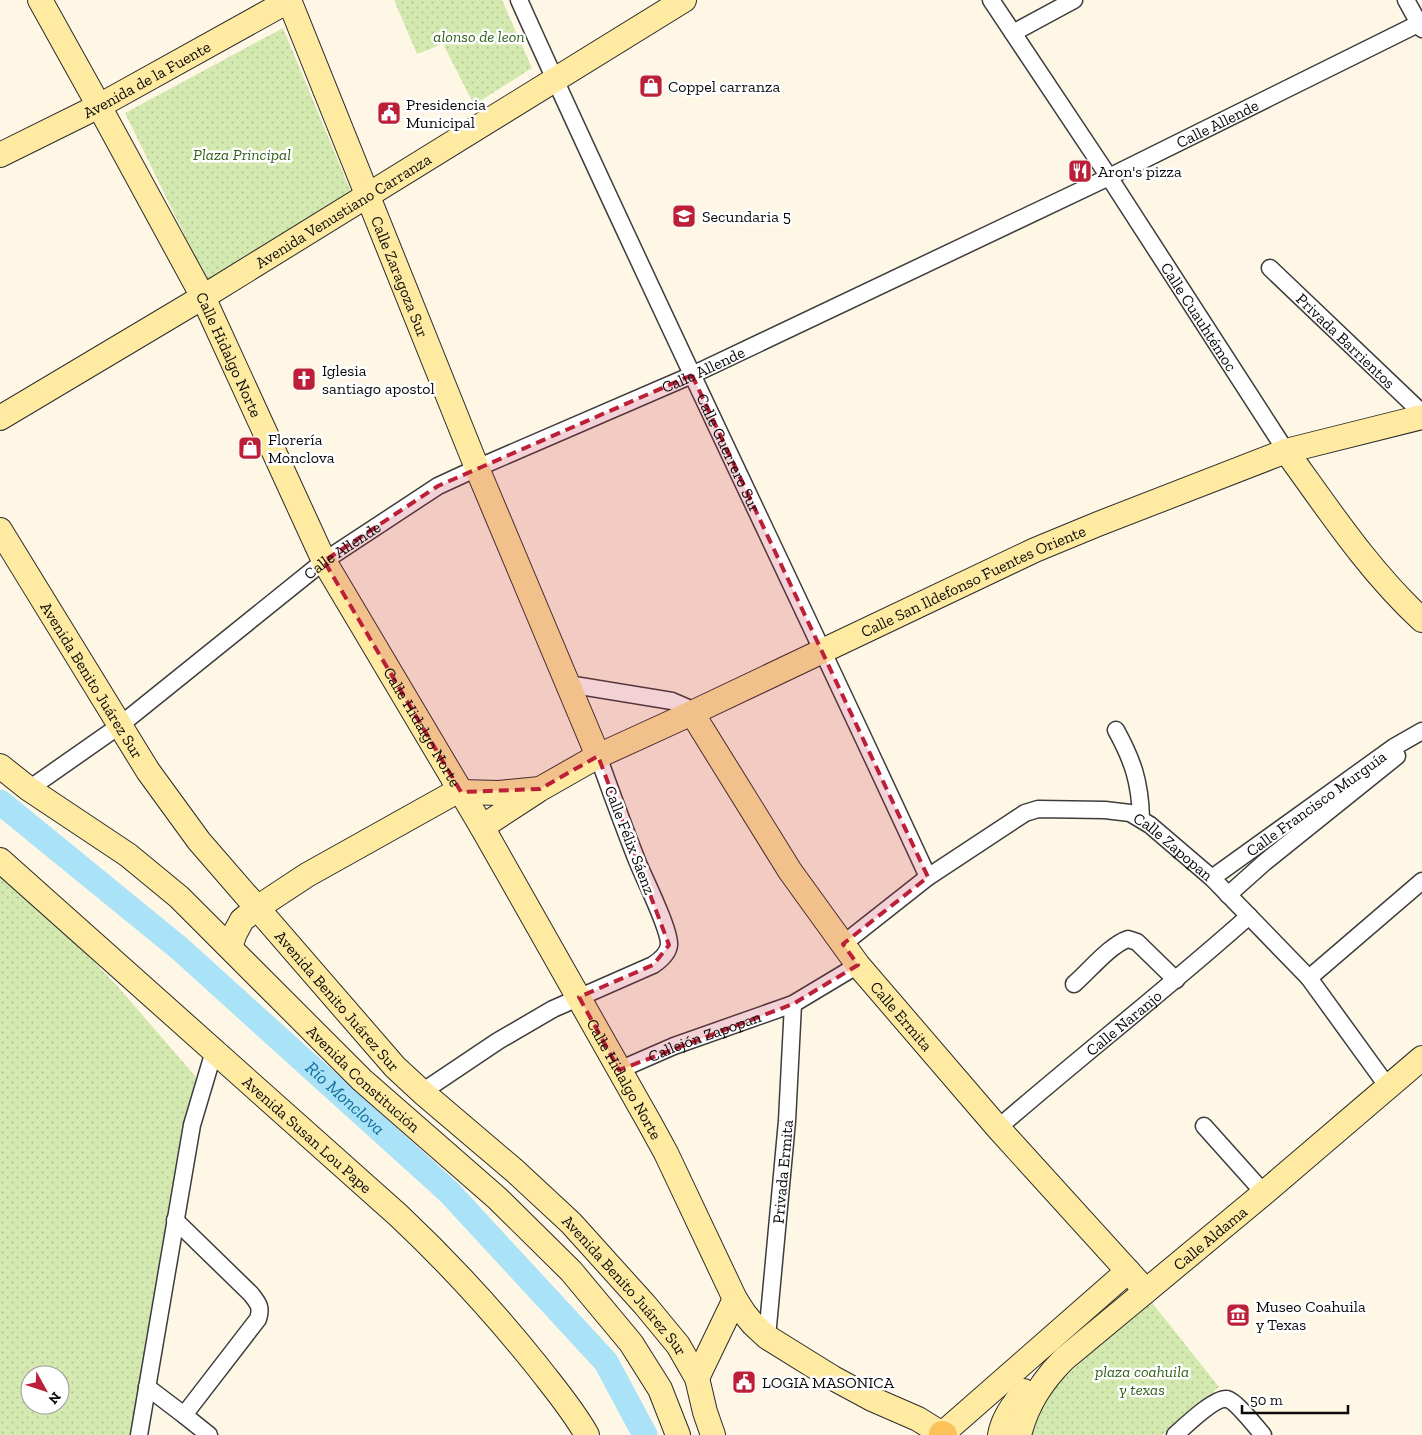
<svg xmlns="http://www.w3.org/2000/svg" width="1422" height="1435" font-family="'Zilla Slab',serif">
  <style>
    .grass { fill: url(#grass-dots); fill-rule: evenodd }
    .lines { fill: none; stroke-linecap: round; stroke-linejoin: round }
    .river { stroke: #aae3f7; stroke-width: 25 }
    .street-casing { stroke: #3d3d3d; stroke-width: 19 }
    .secondary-casing { stroke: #2c2c2c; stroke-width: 26 }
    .primary-casing { stroke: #1b1b1b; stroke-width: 29 }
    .street { stroke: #fff; stroke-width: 16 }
    .secondary { stroke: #ffeaa1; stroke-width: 24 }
    .primary { stroke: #fcc259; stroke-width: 26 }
    .marked { fill: #bc2039; fill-opacity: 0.2; stroke: #bc2039; stroke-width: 4; stroke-dasharray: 10 6; stroke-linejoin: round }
    .labels { text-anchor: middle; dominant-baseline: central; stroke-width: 5; stroke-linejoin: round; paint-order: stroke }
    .park-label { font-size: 16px; font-style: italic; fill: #31611a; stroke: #fff }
    .street-label { font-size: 16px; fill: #0a0a0a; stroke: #fff }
    .poi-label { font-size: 16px; fill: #0a0a0a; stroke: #fff; text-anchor: start }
    .water-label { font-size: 18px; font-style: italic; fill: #12709d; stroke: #fff }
  </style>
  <defs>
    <pattern id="grass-dots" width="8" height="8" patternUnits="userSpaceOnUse" patternTransform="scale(1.25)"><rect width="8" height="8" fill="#d4e9b0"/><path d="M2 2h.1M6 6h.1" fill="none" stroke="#b5c696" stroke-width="1.8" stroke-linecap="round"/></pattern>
  </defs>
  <rect width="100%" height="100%" fill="#fff7e6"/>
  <path class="grass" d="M394,0h108l30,68 -58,37 -31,-61 -26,10z
    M283,28l68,164 -144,89 -82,-168z
    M0,874l72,65 47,49 77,89 -61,358h-135zM30,1375h30v30h-30z
    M1150,1300l69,87 -57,48h-130l14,-40 56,-53z"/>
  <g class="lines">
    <path class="river" id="s1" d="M0,802l179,146 270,244 157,170 39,73"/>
    <g class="street-casing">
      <g id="street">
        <path id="s2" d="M519,0c132,294 274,584 409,877"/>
        <path id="s3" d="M991,0l118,177 177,274"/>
        <path d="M1406,0l16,29"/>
        <path d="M1013,33l61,-33"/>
        <path id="s4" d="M1270,268l152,145"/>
        <path d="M568,684l104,17 14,6 6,6"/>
        <path d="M1116,730c17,31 24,52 25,88"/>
        <path id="s5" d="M29,789l90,-63 205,-165 114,-75 39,-18 215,-93 417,-198 313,-155"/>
        <path id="s6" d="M1212,878l182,-131 28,-16"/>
        <path d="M1228,895l37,-33 132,-106"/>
        <path id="s7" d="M843,944l85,-67 97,-64 13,-4 67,1 25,3 20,12 62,53 97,100 79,109"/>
        <path d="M1309,978l113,-97"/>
        <path d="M1074,984c15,-13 36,-39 54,-45l9,3 39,38"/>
        <path id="s8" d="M619,1070l55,-24 119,-42 65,-39"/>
        <path d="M422,1092l76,-51 55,-32 100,-44c6,-4 15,-11 16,-20 1,-15 -24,-65 -31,-82 -14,-35 -27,-71 -40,-107"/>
        <path d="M1204,1126l60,67"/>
        <path id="s9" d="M998,1128c83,-72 169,-139 251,-212"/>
        <path d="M175,1220l76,74c7,9 11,13 7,25l-74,96 25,20"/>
        <path id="s10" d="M767,1337l20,-216 6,-117"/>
        <path d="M147,1387l37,28"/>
        <path d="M139,1435l53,-310 22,-74"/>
        <path d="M1175,1435c9,-8 40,-38 52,-36 9,2 29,28 36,36"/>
      </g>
    </g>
    <g class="secondary-casing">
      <g id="secondary">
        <path id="s11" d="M40,0l59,106 104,191 121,264 158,266 167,295 17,31 69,146 9,14 9,11 14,13 66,41 39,21 46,20 24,15"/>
        <path id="s12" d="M289,0l188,468 121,288"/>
        <path id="s13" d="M0,155l99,-49 191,-106"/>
        <path id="s14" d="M0,418l203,-121 481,-297"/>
        <path d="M1286,451c43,59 82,119 136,169"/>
        <path id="s15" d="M0,530l148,241 51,70 196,226 27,25 93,79 56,52 74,82 33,40 19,33 8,34 8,23"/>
        <path id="s16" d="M692,713l98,158 68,94 140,163 148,163"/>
        <path id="s17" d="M0,766l29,23 99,66 51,42 183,183 135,118 74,73 60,72 29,46 18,46"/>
        <path d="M482,827l55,-36"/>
        <path id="s18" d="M0,860l398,355c50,47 96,97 140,152 17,22 35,43 49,68"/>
        <path id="s19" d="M230,947l5,-14 7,-13 15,-12 50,-33 145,-81 9,-2 38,1 41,-4 58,-33 94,-43 343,-163 63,-26 188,-73 136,-34"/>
        <path d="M697,1378l38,-79"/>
        <path d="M941,1435l187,-164"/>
        <path d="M1000,1435c3,-17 14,-31 24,-44"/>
        <path id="s20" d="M1019,1435c8,-31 23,-54 45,-76l200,-166 158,-135"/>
      </g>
    </g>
    <g class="primary-casing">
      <path id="primary" d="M942,1434l2,1"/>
    </g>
    <use href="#street" class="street"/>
    <use href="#secondary" class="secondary"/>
    <use href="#primary" class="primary"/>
  </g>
  <path class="marked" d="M692,375l236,502 -85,67 15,21 -65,39 -174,66 -40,-73 74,-32 16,-20 -71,-189 -58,33 -79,3 -137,-231 114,-75z"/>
  <defs>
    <g id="shop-square" transform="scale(1.25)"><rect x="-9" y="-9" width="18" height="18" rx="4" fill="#bc2039" stroke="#fff"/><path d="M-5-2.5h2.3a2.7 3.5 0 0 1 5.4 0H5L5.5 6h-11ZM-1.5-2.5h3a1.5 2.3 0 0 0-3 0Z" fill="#fff"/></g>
    <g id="civic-square" transform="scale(1.25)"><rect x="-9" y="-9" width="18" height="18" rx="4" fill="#bc2039" stroke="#fff"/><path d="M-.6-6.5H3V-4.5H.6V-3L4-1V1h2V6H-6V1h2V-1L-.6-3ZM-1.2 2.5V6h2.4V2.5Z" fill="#fff"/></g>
    <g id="restaurant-square" transform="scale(1.25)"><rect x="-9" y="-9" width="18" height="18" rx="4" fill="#bc2039" stroke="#fff"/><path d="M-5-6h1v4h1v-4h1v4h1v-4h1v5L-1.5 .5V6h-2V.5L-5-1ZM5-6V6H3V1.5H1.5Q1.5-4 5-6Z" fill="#fff"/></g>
    <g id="school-square" transform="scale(1.25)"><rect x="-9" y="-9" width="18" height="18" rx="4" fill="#bc2039" stroke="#fff"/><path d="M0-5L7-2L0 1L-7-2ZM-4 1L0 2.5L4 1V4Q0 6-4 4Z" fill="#fff"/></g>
    <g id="church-square" transform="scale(1.25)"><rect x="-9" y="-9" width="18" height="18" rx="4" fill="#bc2039" stroke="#fff"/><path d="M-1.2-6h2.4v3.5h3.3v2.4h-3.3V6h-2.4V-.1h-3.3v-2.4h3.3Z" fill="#fff"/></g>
    <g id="museum-square" transform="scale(1.25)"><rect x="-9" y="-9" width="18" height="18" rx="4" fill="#bc2039" stroke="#fff"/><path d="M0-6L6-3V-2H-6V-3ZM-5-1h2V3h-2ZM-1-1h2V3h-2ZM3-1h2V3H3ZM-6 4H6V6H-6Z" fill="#fff"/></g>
  </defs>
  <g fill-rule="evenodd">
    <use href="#shop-square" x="651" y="86"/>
    <use href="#civic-square" x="389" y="113"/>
    <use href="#restaurant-square" x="1080" y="171"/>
    <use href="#school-square" x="684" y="216"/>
    <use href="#church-square" x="304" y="379"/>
    <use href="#shop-square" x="250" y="448"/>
    <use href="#museum-square" x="1238" y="1315"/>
    <use href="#civic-square" x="744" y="1382"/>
  </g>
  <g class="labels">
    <g class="park-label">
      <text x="479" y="36">alonso de leon</text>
      <text x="242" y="154">Plaza Principal</text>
      <text x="1142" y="1371">plaza coahuila<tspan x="1142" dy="18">y texas</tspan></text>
    </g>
    <g class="street-label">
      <text stroke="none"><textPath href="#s13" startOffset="165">Avenida de la Fuente</textPath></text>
      <text stroke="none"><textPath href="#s5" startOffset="1369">Calle Allende</textPath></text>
      <text stroke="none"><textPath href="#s14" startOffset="401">Avenida Venustiano Carranza</textPath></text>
      <text stroke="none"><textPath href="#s12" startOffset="298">Calle Zaragoza Sur</textPath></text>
      <text stroke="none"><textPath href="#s3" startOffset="379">Calle Cuauhtémoc</textPath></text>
      <text stroke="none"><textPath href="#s4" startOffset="105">Privada Barrientos</textPath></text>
      <text stroke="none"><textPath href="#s11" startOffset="402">Calle Hidalgo Norte</textPath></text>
      <text stroke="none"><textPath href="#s5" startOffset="799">Calle Allende</textPath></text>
      <text stroke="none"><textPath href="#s2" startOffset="499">Calle Guerrero Sur</textPath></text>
      <text stroke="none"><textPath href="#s5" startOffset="394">Calle Allende</textPath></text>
      <text stroke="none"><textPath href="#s19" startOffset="844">Calle San Ildefonso Fuentes Oriente</textPath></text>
      <text stroke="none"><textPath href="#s15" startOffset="176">Avenida Benito Juárez Sur</textPath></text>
      <text stroke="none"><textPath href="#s11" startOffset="822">Calle Hidalgo Norte</textPath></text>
      <text stroke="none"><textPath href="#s6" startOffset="128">Calle Francisco Murguía</textPath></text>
      <text transform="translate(630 840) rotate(69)">Calle Félix Sáenz</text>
      <text stroke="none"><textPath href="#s7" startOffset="385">Calle Zapopan</textPath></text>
      <text stroke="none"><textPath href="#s15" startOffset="581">Avenida Benito Juárez Sur</textPath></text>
      <text stroke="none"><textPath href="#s16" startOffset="369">Calle Ermita</textPath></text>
      <text stroke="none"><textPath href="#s9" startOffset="164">Calle Naranjo</textPath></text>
      <text stroke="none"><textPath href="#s8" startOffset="92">Callejón Zapopan</textPath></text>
      <text stroke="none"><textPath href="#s17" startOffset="481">Avenida Constitución</textPath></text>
      <text stroke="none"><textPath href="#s11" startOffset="1228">Calle Hidalgo Norte</textPath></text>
      <text stroke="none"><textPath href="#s18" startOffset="412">Avenida Susan Lou Pape</textPath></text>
      <text stroke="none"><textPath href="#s10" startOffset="166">Privada Ermita</textPath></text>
      <text stroke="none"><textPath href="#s20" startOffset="279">Calle Aldama</textPath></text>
      <text stroke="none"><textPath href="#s15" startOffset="986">Avenida Benito Juárez Sur</textPath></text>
    </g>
    <g class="poi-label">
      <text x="668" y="86">Coppel carranza</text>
      <text x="406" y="104">Presidencia<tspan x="406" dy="18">Municipal</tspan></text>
      <text x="1098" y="171">Aron's pizza</text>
      <text x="702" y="216">Secundaria 5</text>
      <text x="322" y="370">Iglesia<tspan x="322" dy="18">santiago apostol</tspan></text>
      <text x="268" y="439">Florería<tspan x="268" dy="18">Monclova</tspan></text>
      <text x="1256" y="1306">Museo Coahuila<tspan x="1256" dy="18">y Texas</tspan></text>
      <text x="762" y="1382">LOGIA MASONICA</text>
    </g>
    <g class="water-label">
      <text stroke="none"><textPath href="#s1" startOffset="455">Río Monclova</textPath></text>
    </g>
  </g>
  <g transform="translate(45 1390) rotate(130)"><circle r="24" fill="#ffffff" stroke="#9d9d9d"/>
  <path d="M0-4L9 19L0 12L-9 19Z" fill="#bc2039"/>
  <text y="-8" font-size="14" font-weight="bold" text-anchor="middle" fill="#0a0a0a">N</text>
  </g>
  <path d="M1242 1405v8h106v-8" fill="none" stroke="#0a0a0a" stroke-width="2.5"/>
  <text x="1250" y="1405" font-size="15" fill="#0a0a0a" stroke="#ffffff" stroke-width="4" paint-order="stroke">50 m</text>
</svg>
